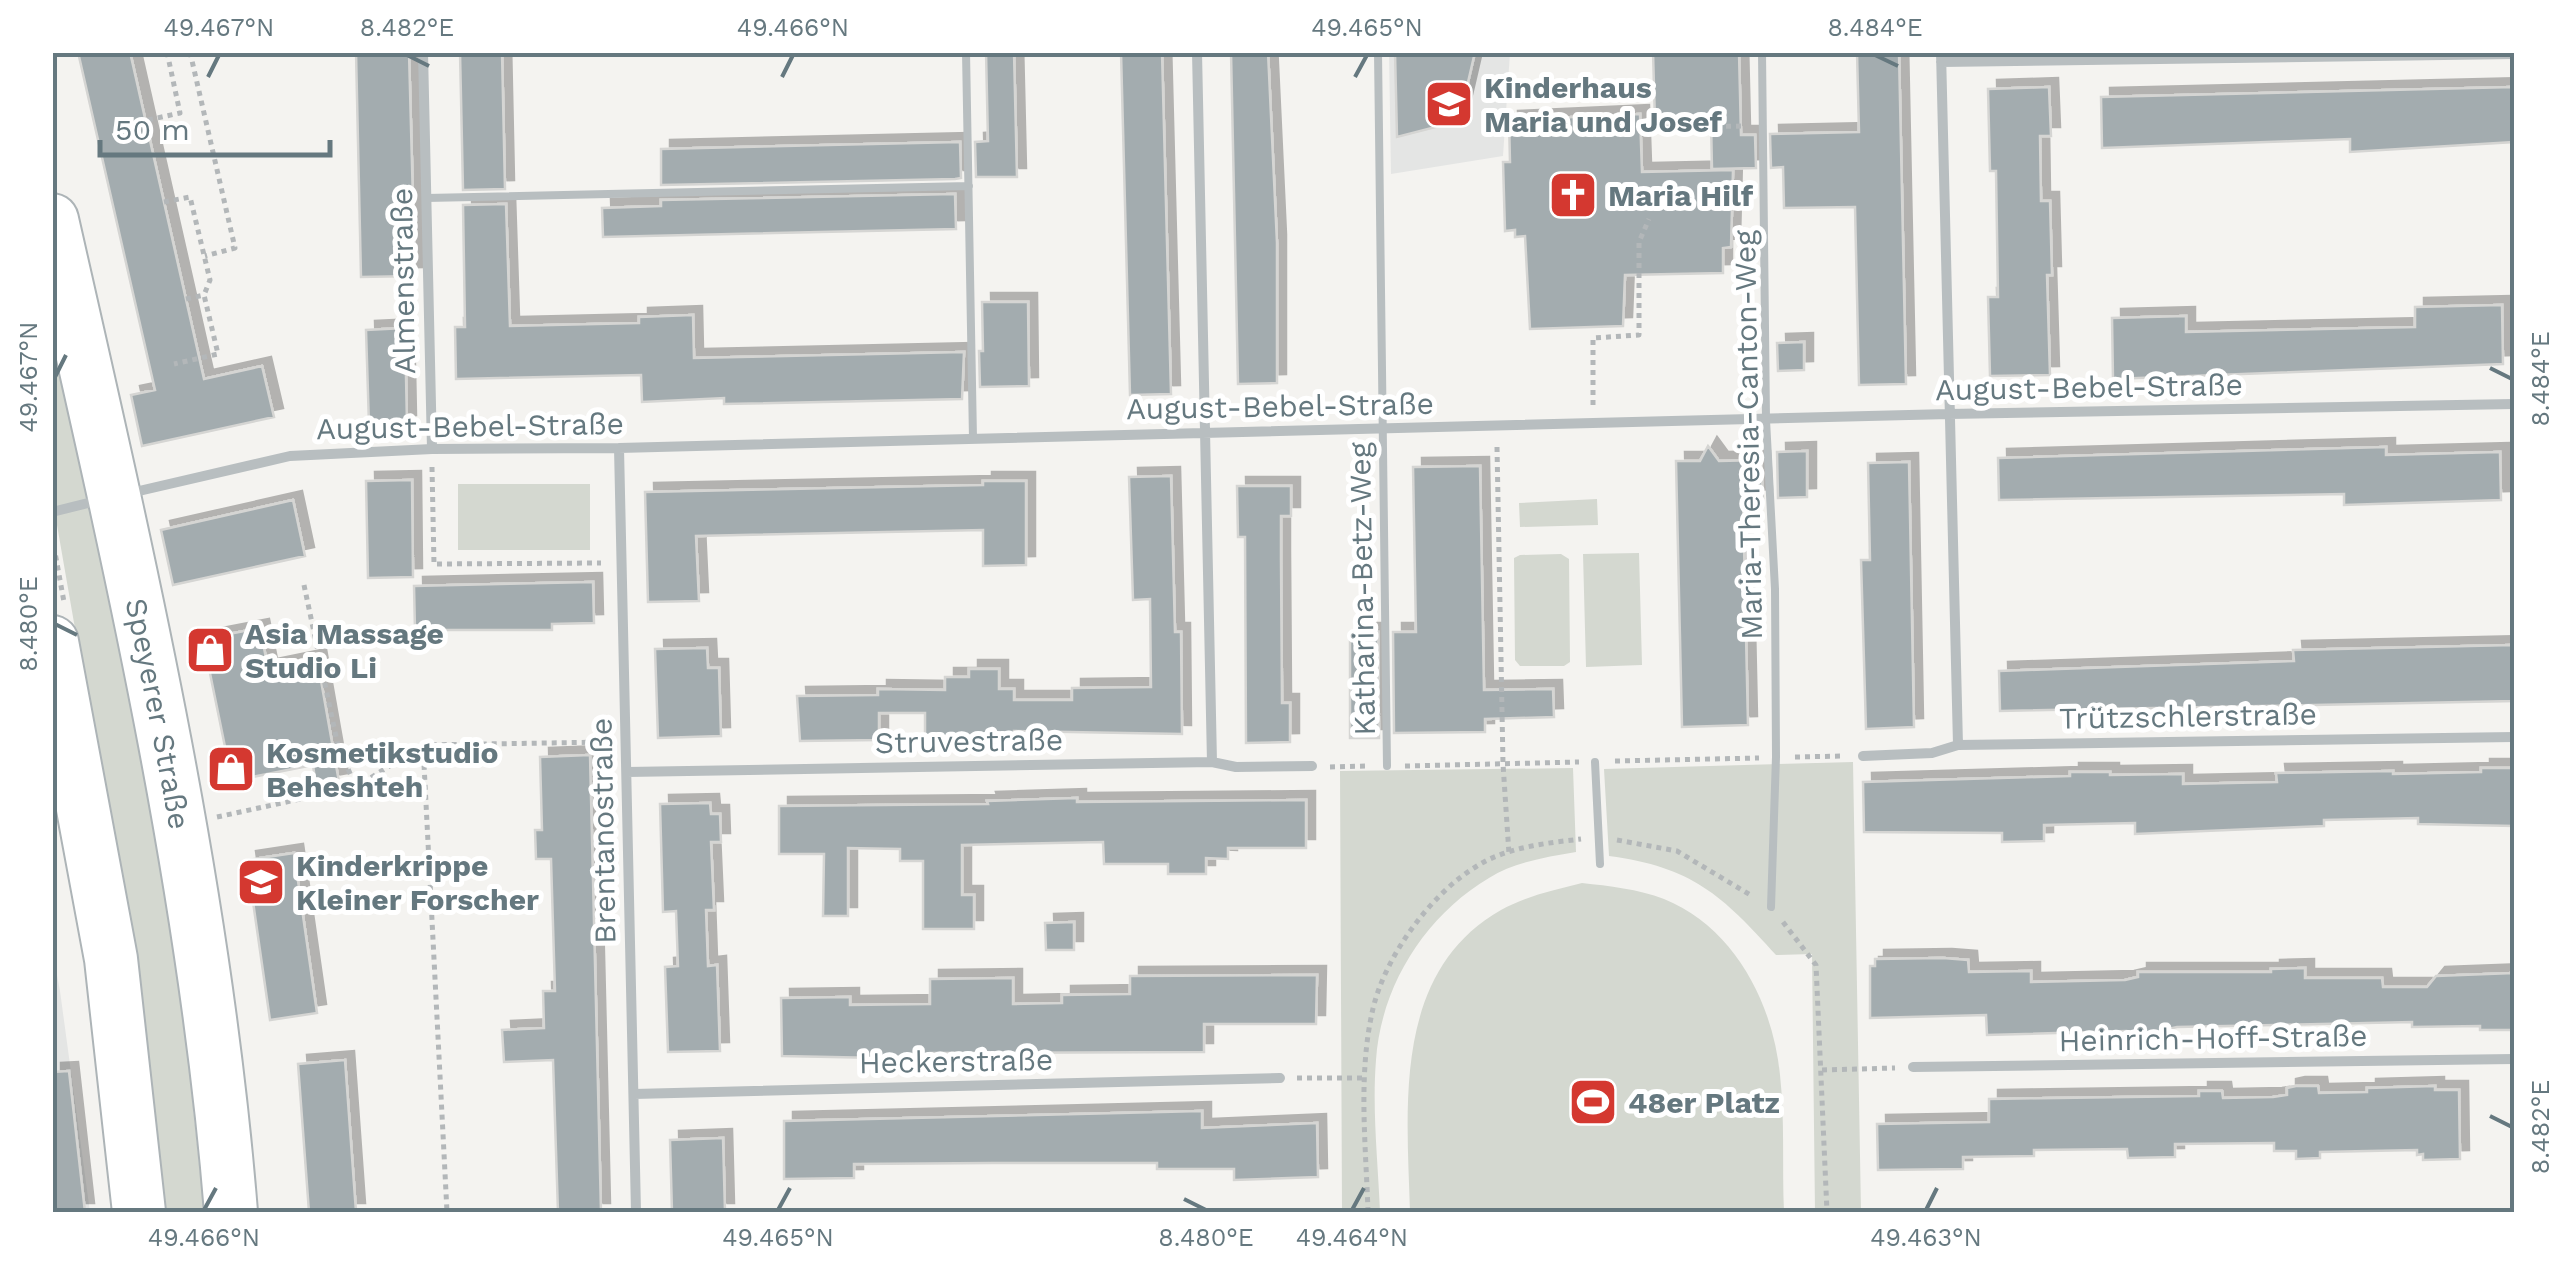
<svg xmlns="http://www.w3.org/2000/svg" width="2567" height="1265" font-family="'Work Sans',sans-serif">
  <style>
    .built { fill: #e4e5e4 }
    .green { fill: #d4d8d0 }
    .building { fill: #a3acaf; stroke: #d5d5d3; stroke-width: 2.5; filter: url(#shadow) }
    .lines { fill: none; stroke-linecap: round; stroke-linejoin: round }
    .secondary-casing { stroke: #adb4b7; stroke-width: 56 }
    .path { stroke: #b3b7b9; stroke-width: 5; stroke-dasharray: 5 5; stroke-linecap: butt }
    .lane { stroke: #b8bec0; stroke-width: 8 }
    .street { stroke: #b8bec0; stroke-width: 10 }
    .secondary { stroke: #fff; stroke-width: 52 }
    .ticks { fill: none; stroke: #65787f; stroke-width: 4 }
    .labels { text-anchor: middle; dominant-baseline: central; stroke-width: 10; stroke-linejoin: round; paint-order: stroke }
    .poi-label { font-size: 30px; font-weight: bold; fill: #65787f; stroke: #fff; text-anchor: start }
    .street-label { font-size: 30px; fill: #65787f; stroke: #fff }
    .neatline { fill: none; stroke: #65787f; stroke-width: 4 }
    .ticks-label { font-size: 25px; text-anchor: middle; fill: #65787f }
  </style>
  <defs>
    <filter id="shadow"><feDropShadow dx="9" dy="-9" stdDeviation="0" flood-color="#0004"/></filter>
  </defs>
  <rect width="100%" height="100%" fill="#f4f3f0"/>
  <path class="built" d="M1389,53h121l-7,103 -112,18z
    M52,949l8,42 30,221h-37z"/>
  <path class="green" d="M52,290l115,566 37,356h-45l-26,-250 -80,-460z
    M458,484h132v66h-132z
    M1597,499l1,26 -78,2 -1,-24z
    M1639,553l3,112 -56,2 -3,-113z
    M1561,554l8,5 1,103 -6,4h-44l-5,-6 -1,-102 6,-3z
    M1853,762l8,450h-46l-3,-258 -36,1c-54,-60 -84,-88 -167,-99l-5,-87z
    M1573,768l3,84c-29,5 -62,10 -87,26 -64,38 -108,108 -113,182 -4,50 2,102 4,152h-38l-2,-441z
    M1582,883c27,3 56,6 82,16 70,28 109,104 116,176 5,45 2,92 4,137h-374c-3,-105 -18,-240 91,-302 25,-14 53,-20 81,-27z"/>
  <path class="building" d="M78,52h52l74,327 58,-13 12,51 -132,29 -11,-51 24,-5z
    M356,52h53l6,224 -54,1z
    M460,52h42l3,137 -42,1z
    M986,52h28l3,125h-41l-1,-35 13,-1z
    M1121,52h41l9,342 -41,1z
    M1231,52h37l9,191v140l-39,1z
    M1395,52h80l-16,69 -62,16z
    M1653,52h86l2,83h14l1,33 -44,1 -1,-49 -56,1z
    M1857,52h42l7,332 -47,1 -4,-178 -71,1 -1,-41 -12,1 -1,-34 89,-2z
    M2049,87l2,49h-11l1,65h9l2,74h-5l3,100 -60,1 -2,-79h10l-2,-126h-6l-2,-82z
    M2514,87v55l-164,10v-13l-248,9 -1,-51z
    M1640,114l2,58 91,-2 -2,77 -8,1v25l-98,2 -2,51 -93,3 -5,-93 -10,1v-7l-10,1 -2,-69h7l-1,-42z
    M960,142l1,36 -6,1 -294,6v-36z
    M955,194l1,35 -353,8 -1,-29 59,-2v-6z
    M506,204l4,122 129,-3v-6l54,-2 1,43 270,-6 -2,47 -238,5v-6l-82,4 -1,-27 -185,4 -1,-52h10l-2,-122z
    M982,302h46l1,84 -49,1 -1,-36h4z
    M2502,305l1,59 -390,15 -1,-61 74,-2v16l229,-5v-20z
    M405,328l2,96 -38,1 -3,-95z
    M1804,342v28l-26,1 -1,-28z
    M1708,446l11,15 42,-1 2,38 -20,1 5,226 -66,2 -6,-266h24z
    M2386,447v8l114,-3 1,48 -157,5v-11l-345,6 -1,-42z
    M1807,451v46l-29,1 -1,-46z
    M1909,462l5,265 -48,2 -5,-169h9l-2,-97z
    M1480,466l4,224 69,-1 1,28 -69,2v13l-91,1 -1,-101h23l-3,-165z
    M1171,476l4,156h6l1,102 -168,-3v6l-89,1v-25h-46v27l-79,1 -3,-45 81,-1v-6l67,1v-13h24v-8h30v20h15v11h58v-12l79,-1 -1,-88 -17,1 -4,-123z
    M412,480l1,97 -45,1 -2,-97z
    M983,481h43v84l-43,1v-36l-287,6 3,65 -51,1 -3,-110 338,-7z
    M1237,486h54v30h-10v44l1,143h8v39l-44,1 -1,-206h-7z
    M293,500l12,56 -132,29 -12,-55z
    M593,582l1,41 -42,1v6h-137l-1,-44z
    M260,628l8,40 49,-10 22,124 -23,4 -3,-21 -81,16 -29,-142z
    M1350,632h28l1,106h-29z
    M2514,645v56l-514,10 -1,-40 295,-10 -1,-11z
    M707,648l1,20h11l2,68 -63,2 -3,-89z
    M590,755l11,457h-43l-5,-152 -49,2 -2,-32 42,-2 -1,-37h12l-4,-132h-15l-1,-29h7l-2,-73z
    M2481,768h33v58l-96,-2v-6l-94,2v6l-189,8v-11l-91,2v16l-42,1v-9l-138,-1 -1,-50 207,-6v-4h40v3l73,-1v10l94,-2 -1,-9 117,-2v3l88,-2z
    M1077,798v4l229,-2v48h-78v11l-22,-1v16h-38v-10h-64l-1,-22 -141,3v50h12v34h-51v-68h-23v-12l-52,-1v68h-25l1,-62h-45v-48l209,-2 -1,-3z
    M710,803l1,11h9l1,28h-10l3,68h-8l2,56 9,-1 3,86 -52,1 -3,-85 13,-1 -2,-55 -13,1 -3,-108z
    M294,853l23,160 -47,7 -23,-160z
    M1074,922v28h-28l-1,-27z
    M1943,958l25,2 1,12 62,-1v11l94,-2 13,-3v-5h133v-3l34,-1v10h77l1,9h44l9,-11 78,-3v57h-34v-4l-68,1v-5l-235,5 -13,3v4h-38v-3l-139,4 -1,-20 -116,3v-52h5v-7z
    M1317,975l-1,49h-112v28l-274,1v6l-148,-3 -1,-58 69,-1v8l80,-1v-25l83,-1v26l49,-1v-8l68,-1v-18z
    M345,1060l11,152h-47l-11,-148z
    M69,1071l16,141h-33v-140z
    M2296,1086h22l1,7 48,-1v-4l68,-2v4h24l1,69 -37,1v-6l-6,1v-5l-97,2v6l-24,1v-8h-22v-8l-99,1v13l-47,1 -1,-9 -93,1v6l-71,1v12l-85,1 -1,-46 112,-2v-23l210,-3v-5h23l1,7 50,-1 14,-2v-7z
    M1202,1111v17l115,-5 1,54 -84,3v-11h-77v-6h-165l-138,1v14l-70,1v-58z
    M723,1138l2,74h-53l-2,-72z"/>
  <g class="lines">
    <g class="secondary-casing">
      <g id="secondary">
        <path id="s1" d="M52,220c74,327 152,657 179,992"/>
        <path d="M52,642l59,317 28,253"/>
      </g>
    </g>
    <path class="path" d="M190,52l45,196 -30,8
      M148,120l32,-7 -13,-61
      M1646,128l97,-2
      M164,202l26,-5 20,83 -6,15 14,59 -44,10
      M186,299l18,-4
      M1593,405v-67l46,-3v-93l10,-23
      M1497,447l6,317 6,90
      M432,467l2,97 167,-1
      M52,536l12,66
      M304,585l34,161 18,41
      M423,745l24,467
      M1795,757l49,-1
      M1615,761l144,-3
      M1405,766l174,-4
      M1330,767l39,-1
      M217,817l139,-30 67,-42 183,-3
      M1617,840l60,11 75,45
      M1783,922l33,43 11,247
      M1822,1070l73,-2
      M1297,1078h67
      M1368,1212c-2,-65 -10,-135 4,-199 11,-54 58,-119 105,-147 30,-19 70,-23 104,-27"/>
    <path class="lane" d="M966,52l7,387
      M1378,52l9,714
      M1762,52l4,368 9,169 1,168 -5,150
      M426,198l543,-12
      M1595,762l5,102"/>
    <path class="street" d="M423,52l9,397
      M1197,52l15,710
      M1941,52l17,693
      M1941,62l573,-8
      M619,448l17,764
      M126,494l164,-38 142,-7 187,-1 1330,-34 565,-10
      M52,512l48,-12
      M1863,756l69,-3 26,-8 556,-8
      M627,772l585,-10 24,5 76,-1
      M1913,1067l601,-8
      M634,1094l646,-16"/>
    <use href="#secondary" class="secondary"/>
  </g>
  <path class="ticks" d="M407,55l22,11M1875,55l23,11M208,77l11,-22M782,77l11,-22M1355,77l12,-22M2490,368l22,11M55,377l11,-22M55,624l22,11M2490,1116l22,11M1184,1199l22,11M204,1210l12,-22M778,1210l12,-22M1352,1210l12,-22M1926,1210l11,-22"/>
  <defs>
    <g id="school-square" transform="scale(2.5)"><rect x="-9" y="-9" width="18" height="18" rx="4" fill="#d43830" stroke="#fff"/><path d="M0-5L7-2L0 1L-7-2ZM-4 1L0 2.5L4 1V4Q0 6-4 4Z" fill="#fff"/></g>
    <g id="church-square" transform="scale(2.5)"><rect x="-9" y="-9" width="18" height="18" rx="4" fill="#d43830" stroke="#fff"/><path d="M-1.2-6h2.4v3.5h3.3v2.4h-3.3V6h-2.4V-.1h-3.3v-2.4h3.3Z" fill="#fff"/></g>
    <g id="shop-square" transform="scale(2.5)"><rect x="-9" y="-9" width="18" height="18" rx="4" fill="#d43830" stroke="#fff"/><path d="M-5-2.5h2.3a2.7 3.5 0 0 1 5.4 0H5L5.5 6h-11ZM-1.5-2.5h3a1.5 2.3 0 0 0-3 0Z" fill="#fff"/></g>
    <g id="stadium-square" transform="scale(2.5)"><rect x="-9" y="-9" width="18" height="18" rx="4" fill="#d43830" stroke="#fff"/><path d="M0-5a6.5 5 0 1 0 0 10a6.5 5 0 1 0 0-10ZM-3.5-1.8h7v3.6h-7Z" fill="#fff"/></g>
  </defs>
  <g fill-rule="evenodd">
    <use href="#school-square" x="1449" y="104"/>
    <use href="#church-square" x="1573" y="195"/>
    <use href="#shop-square" x="210" y="650"/>
    <use href="#shop-square" x="231" y="769"/>
    <use href="#school-square" x="261" y="882"/>
    <use href="#stadium-square" x="1593" y="1102"/>
  </g>
  <g class="labels">
    <g class="poi-label">
      <text x="1484" y="87">Kinderhaus<tspan x="1484" dy="34">Maria und Josef</tspan></text>
      <text x="1608" y="195">Maria Hilf</text>
      <text x="245" y="633">Asia Massage<tspan x="245" dy="34">Studio Li</tspan></text>
      <text x="266" y="752">Kosmetikstudio<tspan x="266" dy="34">Beheshteh</tspan></text>
      <text x="296" y="865">Kinderkrippe<tspan x="296" dy="34">Kleiner Forscher</tspan></text>
      <text x="1628" y="1102">48er Platz</text>
    </g>
    <g class="street-label">
      <text transform="translate(403 281) rotate(-91)">Almenstraße</text>
      <text transform="translate(2089 387) rotate(-1)">August-Bebel-Straße</text>
      <text transform="translate(1280 406) rotate(-1)">August-Bebel-Straße</text>
      <text transform="translate(470 426) rotate(-1)">August-Bebel-Straße</text>
      <text transform="translate(1748 435) rotate(-91)">Maria-Theresia-Canton-Weg</text>
      <text transform="translate(1362 589) rotate(-91)">Katharina-Betz-Weg</text>
      <text stroke="none"><textPath href="#s1" startOffset="505">Speyerer Straße</textPath></text>
      <text transform="translate(2188 716) rotate(-1)">Trützschlerstraße</text>
      <text transform="translate(969 741) rotate(-1)">Struvestraße</text>
      <text transform="translate(603 831) rotate(-91)">Brentanostraße</text>
      <text transform="translate(2213 1038) rotate(-1)">Heinrich-Hoff-Straße</text>
      <text transform="translate(956 1061) rotate(-1)">Heckerstraße</text>
    </g>
  </g>
  <rect width="2567" height="1265" fill="none" stroke="#ffffff" stroke-width="110"/>
  <path d="M100 140v15h230v-15" fill="none" stroke="#65787f" stroke-width="5"/>
  <text x="115" y="140" font-size="30" fill="#65787f" stroke="#ffffff" stroke-width="8" paint-order="stroke">50 m</text>
  <rect x="55" y="55" width="2457" height="1155" class="neatline"/>
  <g class="ticks-label">
    <text x="219" y="36">49.467°N</text>
    <text x="407" y="36">8.482°E</text>
    <text x="793" y="36">49.466°N</text>
    <text x="1367" y="36">49.465°N</text>
    <text x="1875" y="36">8.484°E</text>
    <text transform="translate(28 377) rotate(-90)" y="9">49.467°N</text>
    <text transform="translate(2540 379) rotate(-90)" y="9">8.484°E</text>
    <text transform="translate(28 624) rotate(-90)" y="9">8.480°E</text>
    <text transform="translate(2540 1127) rotate(-90)" y="9">8.482°E</text>
    <text x="204" y="1246">49.466°N</text>
    <text x="778" y="1246">49.465°N</text>
    <text x="1206" y="1246">8.480°E</text>
    <text x="1352" y="1246">49.464°N</text>
    <text x="1926" y="1246">49.463°N</text>
  </g>
</svg>
